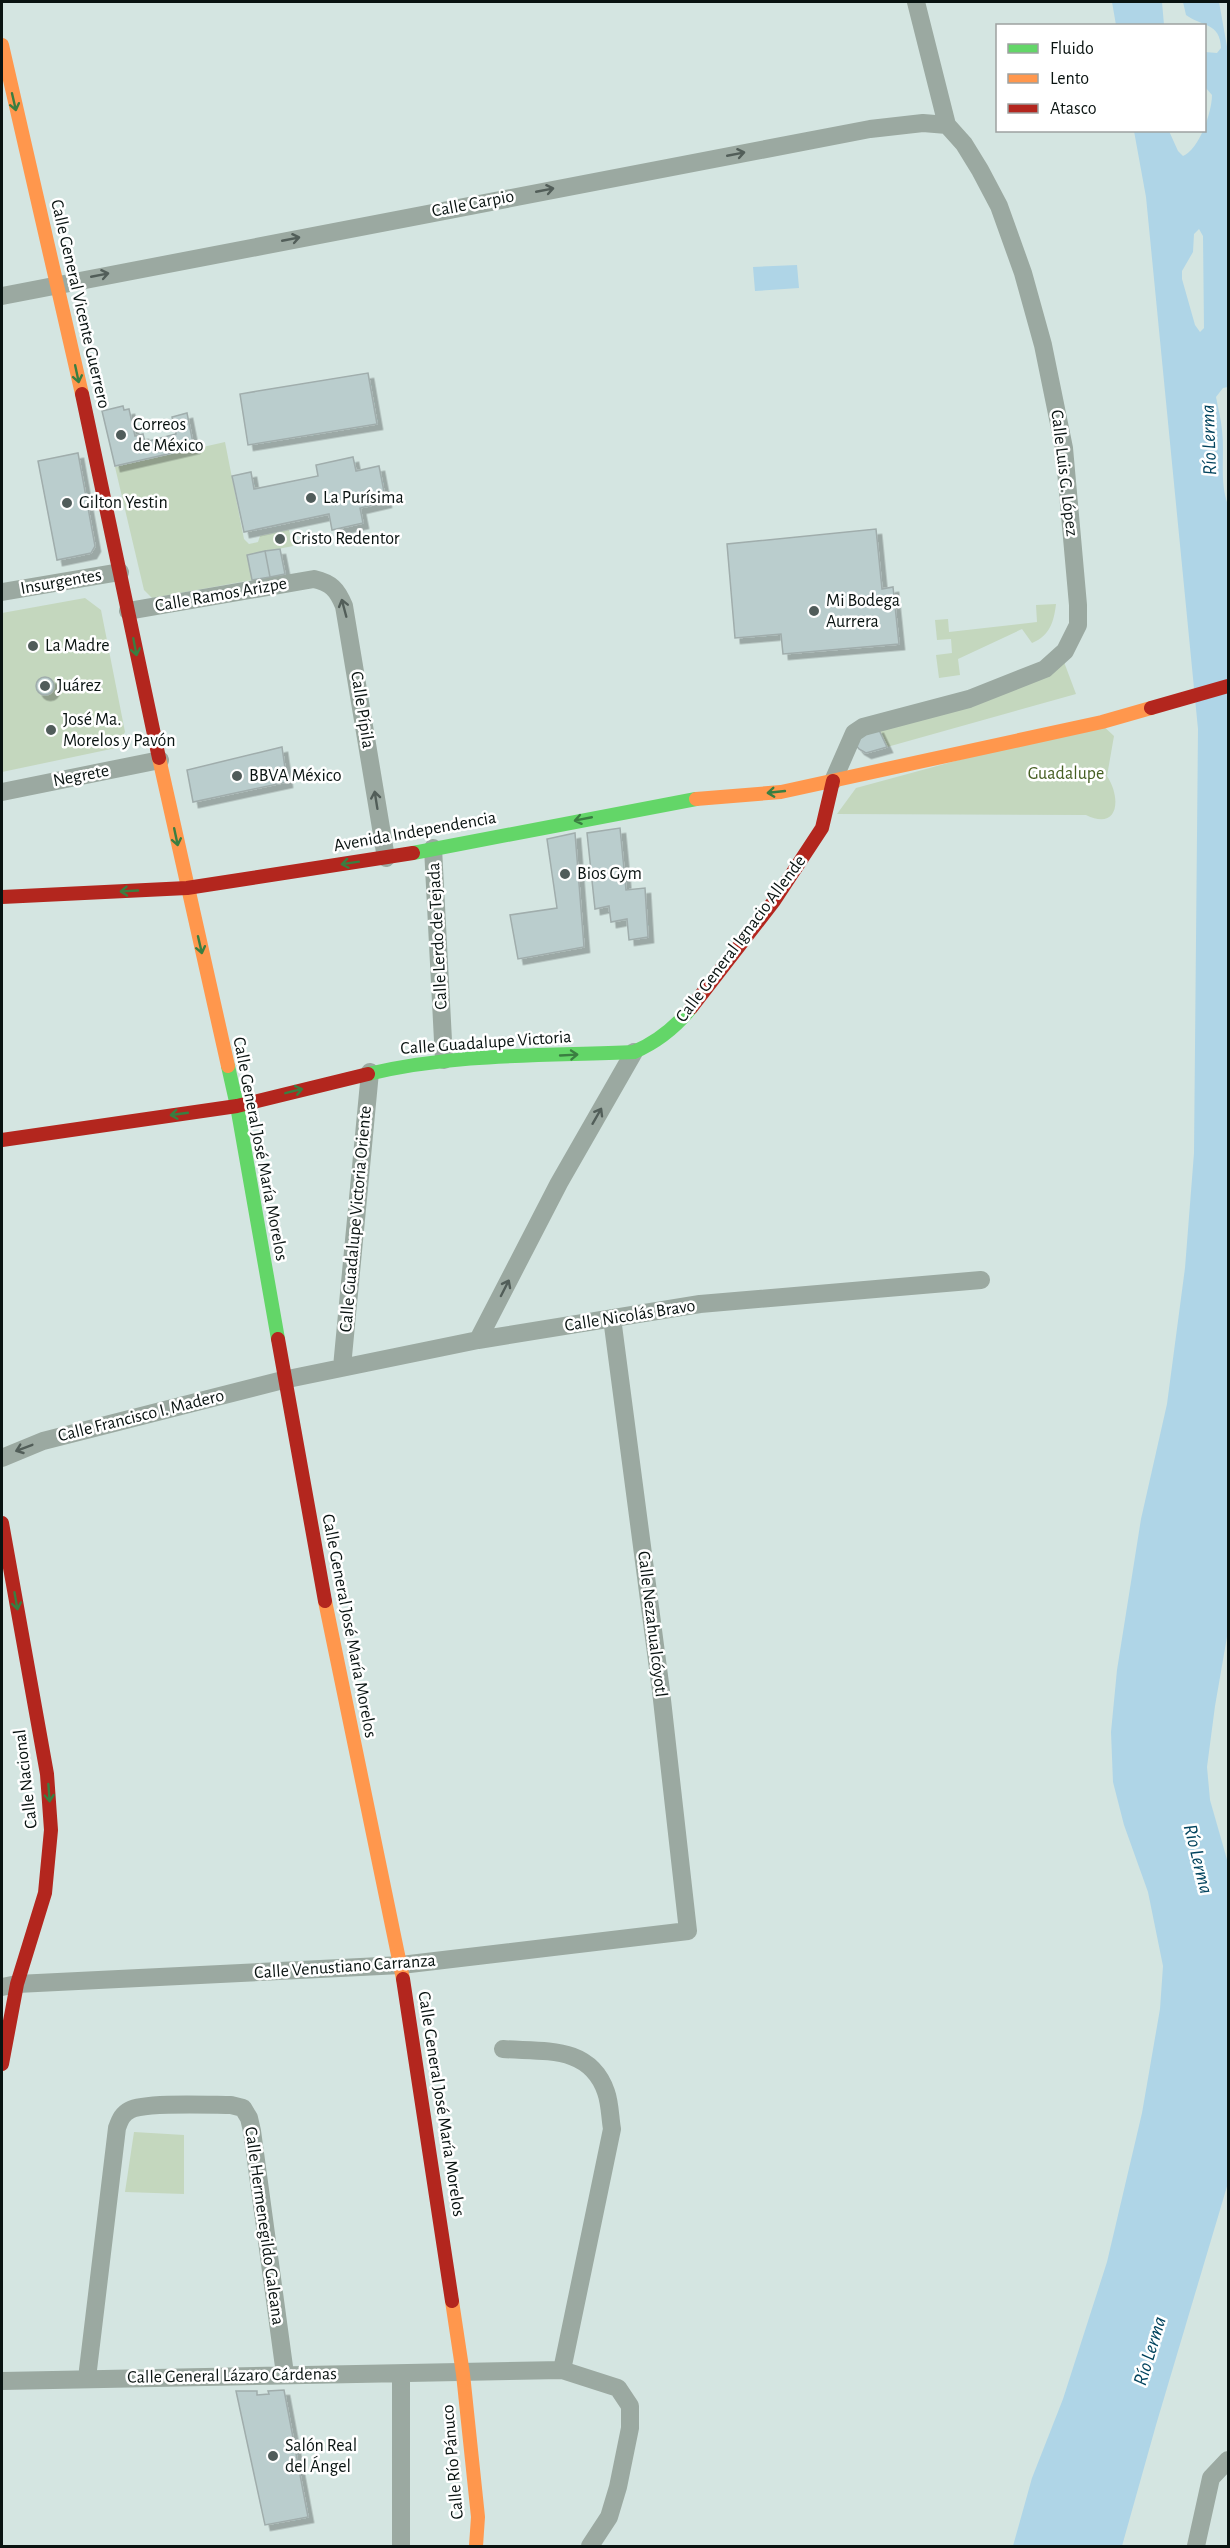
<svg xmlns="http://www.w3.org/2000/svg" width="1230" height="2548" font-family="'Alegreya Sans',sans-serif">
  <style>
    .green { fill: #c4d7be }
    .water { fill: #afd5e7; fill-rule: evenodd }
    .building { fill: #bacdcd; stroke: #a0adac; stroke-width: 1.5; filter: url(#shadow) }
    .lines { fill: none; stroke-linecap: round; stroke-linejoin: round }
    .street { stroke: #9ba9a1; stroke-width: 18 }
    .fast { stroke: #63d668; stroke-width: 14 }
    .slow { stroke: #ff974d; stroke-width: 14 }
    .jam { stroke: #b3261e; stroke-width: 14 }
    .oneway { stroke: #3a7e41 }
    .oneway2 { stroke: #525e59 }
    .poi-dot { fill: #505c5a; stroke: #fff; stroke-width: 2 }
    .labels { text-anchor: middle; dominant-baseline: central; stroke-width: 5; stroke-linejoin: round; paint-order: stroke }
    .street-label { font-size: 18px; fill: #091311; stroke: #fff }
    .poi-label { font-size: 18px; fill: #091311; stroke: #fff; text-anchor: start }
    .park-label { font-size: 18px; fill: #465f22; stroke: #fff }
    .water-label { font-size: 20px; font-style: italic; fill: #01435d; stroke: #fff }
  </style>
  <defs>
    <filter id="shadow"><feDropShadow dx="5.5" dy="5.5" stdDeviation="0" flood-color="#0004"/></filter>
  </defs>
  <rect width="100%" height="100%" fill="#d4e5e1"/>
  <path class="green" d="M225,442l19,97 5,5 9,-2 2,-6 29,-6 4,16 -45,9 4,25 -100,18 -8,-8 -29,-123z
    M85,598l16,12 24,122 -9,16 -114,24v-159z
    M1056,604c-2,17 -6,32 -24,39l-10,-14 -64,30 2,16 -21,3 -3,-23 16,-2 -1,-14 -14,1 -2,-20 13,-1 1,13 88,-10 -1,-17z
    M1064,662l12,32 -189,53 -9,-19z
    M1099,722l15,14 -7,40c15,23 11,55 -21,39l-249,-1 19,-26z
    M134,2132l50,3v59l-59,-2z"/>
  <path class="water" d="M1112,2h50l2,23h-48z
    M1183,2h36l9,50v335l-5,1 -7,9c2,11 5,22 6,33 3,25 -3,51 6,75v1126l-13,75 -8,61 3,33 18,63v320l-72,242 -34,121h-109l19,-68 31,-79 44,-137 35,-149 18,-104 3,-43 -15,-74 -24,-67 -11,-43 -2,-50 6,-62 24,-151 26,-115 18,-136 9,-115 4,-424 -52,-532 -12,-66h35l9,20 5,5c16,-6 29,-44 29,-61l-7,-8v-35l12,1 4,-5c-1,-26 -19,-21 -35,-33zM1199,229l4,7 1,92 -4,4 -5,-7 -13,-46v-8l11,-19 1,-18z
    M797,265l2,23 -44,3 -2,-24z"/>
  <path class="building" d="M368,373l9,51 -129,21 -8,-51z
    M123,406l1,4 5,-1 6,27 8,-2 2,8 31,-8 -4,-17 15,-4 7,35 -79,18 -13,-55z
    M78,453l17,93 -4,7 -34,7 -19,-99z
    M353,457l3,14 23,-5 7,36 -26,6 3,15 -31,7 -3,-16 -85,18 -12,-56 19,-4 3,17 64,-13 -2,-11z
    M876,529l6,60 11,-2 6,57 -116,10 -2,-20 -46,4 -8,-94z
    M280,549l5,25 -15,3 -5,-26z
    M265,551l5,26 -18,3 -5,-25z
    M36 686a9 9 0 1 1 18 0a9 9 0 1 1-18 0Z
    M878,728l9,19 -21,6 -7,-4 -4,-5 5,-11z
    M282,747l5,35 -94,20 -6,-32z
    M620,828l6,62 19,-2 3,49 -19,3 -2,-21 -16,3 -2,-16 -14,3 -8,-76z
    M575,833l9,114 -66,12 -8,-44 47,-7 -10,-69z
    M284,2390l24,127 -43,8 -29,-134h21v4l12,-1 -1,-3z"/>
  <g class="lines">
    <path class="street" d="M2,296l868,-167 53,-6 24,2
      M2,592l118,-20
      M128,611l186,-32c17,4 23,10 30,27l42,252
      M833,781l21,-48 9,-6 106,-28 76,-30 20,-18 13,-26v-20l-14,-157 -21,-103 -20,-72 -24,-67 -19,-36 -16,-26 -17,-19 -31,-123
      M2,792l158,-32
      M433,848l11,212
      M478,1340l81,-157 75,-131
      M342,1367l28,-295
      M2,1458l41,-17 240,-61 195,-40 222,-36 281,-24
      M2,1987l15,-3 384,-19 287,-34 -27,-240 -49,-373
      M503,2049c41,3 87,-4 103,43 4,11 4,25 6,37l-50,241
      M87,2378l30,-250c3,-8 5,-14 13,-18 14,-8 82,-5 101,-5l12,3 6,10 3,13 33,243
      M2,2381l560,-11 56,18 12,18v22l-12,59 -9,30 -19,29
      M401,2546v-172
      M1196,2546l15,-68 17,-18"/>
    <path class="fast" d="M413,853l283,-54
      M228,1066l9,40 41,233
      M368,1074c87,-21 177,-18 266,-22 23,-10 41,-24 57,-44"/>
    <path class="slow" d="M2,45l80,349
      M159,758l69,308
      M696,799l85,-7 321,-70 49,-14
      M325,1601l78,378
      M452,2301l11,73 15,143 -2,29"/>
    <path class="jam" d="M82,394l77,364
      M1151,708l77,-22
      M2,897l185,-9 226,-35
      M691,1008l83,-107 48,-73 11,-47
      M2,1140l235,-34 131,-32
      M278,1339l47,262
      M2,1523l45,251 4,56 -6,63 -28,91 -15,80
      M403,1979l49,322"/>
  </g>
  <defs><path id="oneway-shaft" d="M-6 0H5M1.5-3L5.5 0L1.5 3" fill="none" stroke-width="1.6" stroke-linecap="round" stroke-linejoin="round" transform="scale(1.5)"/></defs>
  <g class="oneway">
    <use href="#oneway-shaft" transform="translate(14 102) rotate(77)"/>
    <use href="#oneway-shaft" transform="translate(77 374) rotate(78)"/>
    <use href="#oneway-shaft" transform="translate(135 647) rotate(79)"/>
    <use href="#oneway-shaft" transform="translate(776 792) rotate(174)"/>
    <use href="#oneway-shaft" transform="translate(583 819) rotate(169)"/>
    <use href="#oneway-shaft" transform="translate(176 837) rotate(78)"/>
    <use href="#oneway-shaft" transform="translate(350 863) rotate(171)"/>
    <use href="#oneway-shaft" transform="translate(129 891) rotate(177)"/>
    <use href="#oneway-shaft" transform="translate(200 945) rotate(77)"/>
    <use href="#oneway-shaft" transform="translate(569 1055) rotate(-3)"/>
    <use href="#oneway-shaft" transform="translate(294 1091) rotate(-14)"/>
    <use href="#oneway-shaft" transform="translate(179 1114) rotate(172)"/>
    <use href="#oneway-shaft" transform="translate(16 1601) rotate(80)"/>
    <use href="#oneway-shaft" transform="translate(49 1793) rotate(86)"/>
  </g>
  <g class="oneway2">
    <use href="#oneway-shaft" transform="translate(736 154) rotate(-11)"/>
    <use href="#oneway-shaft" transform="translate(545 190) rotate(-11)"/>
    <use href="#oneway-shaft" transform="translate(291 239) rotate(-11)"/>
    <use href="#oneway-shaft" transform="translate(100 275) rotate(-11)"/>
    <use href="#oneway-shaft" transform="translate(344 608) rotate(-105)"/>
    <use href="#oneway-shaft" transform="translate(376 800) rotate(-99)"/>
    <use href="#oneway-shaft" transform="translate(597 1116) rotate(-60)"/>
    <use href="#oneway-shaft" transform="translate(505 1288) rotate(-63)"/>
    <use href="#oneway-shaft" transform="translate(24 1448) rotate(159)"/>
  </g>
  <g class="poi-dot">
    <circle cx="121" cy="435" r="6"/>
    <circle cx="311" cy="498" r="6"/>
    <circle cx="67" cy="503" r="6"/>
    <circle cx="280" cy="539" r="6"/>
    <circle cx="814" cy="611" r="6"/>
    <circle cx="33" cy="646" r="6"/>
    <circle cx="45" cy="686" r="6"/>
    <circle cx="51" cy="730" r="6"/>
    <circle cx="237" cy="776" r="6"/>
    <circle cx="565" cy="874" r="6"/>
    <circle cx="273" cy="2456" r="6"/>
  </g>
  <g class="labels">
    <g class="street-label">
      <text transform="translate(473 204) rotate(-11)">Calle Carpio</text>
      <text transform="translate(80 304) rotate(77)">Calle General Vicente Guerrero</text>
      <text transform="translate(1064 473) rotate(83)">Calle Luis G. López</text>
      <text transform="translate(61 582) rotate(-10)">Insurgentes</text>
      <text transform="translate(221 595) rotate(-10)">Calle Ramos Arizpe</text>
      <text transform="translate(362 710) rotate(81)">Calle Pípila</text>
      <text transform="translate(81 776) rotate(-11)">Negrete</text>
      <text transform="translate(415 832) rotate(-10)">Avenida Independencia</text>
      <text transform="translate(438 936) rotate(-93)">Calle Lerdo de Tejada</text>
      <text transform="translate(741 939) rotate(-53)">Calle General Ignacio Allende</text>
      <text transform="translate(486 1043) rotate(-4)">Calle Guadalupe Victoria</text>
      <text transform="translate(260 1149) rotate(79)">Calle General José María Morelos</text>
      <text transform="translate(356 1219) rotate(-85)">Calle Guadalupe Victoria Oriente</text>
      <text transform="translate(630 1316) rotate(-9)">Calle Nicolás Bravo</text>
      <text transform="translate(141 1416) rotate(-14)">Calle Francisco I. Madero</text>
      <text transform="translate(652 1624) rotate(83)">Calle Nezahualcóyotl</text>
      <text transform="translate(349 1626) rotate(79)">Calle General José María Morelos</text>
      <text transform="translate(26 1779) rotate(-97)">Calle Nacional</text>
      <text transform="translate(345 1967) rotate(-4)">Calle Venustiano Carranza</text>
      <text transform="translate(441 2104) rotate(81)">Calle General José María Morelos</text>
      <text transform="translate(264 2226) rotate(82)">Calle Hermenegildo Galeana</text>
      <text transform="translate(232 2376) rotate(-1)">Calle General Lázaro Cárdenas</text>
      <text transform="translate(453 2462) rotate(-95)">Calle Río Pánuco</text>
    </g>
    <g class="poi-label">
      <text x="133" y="425">Correos<tspan x="133" dy="21">de México</tspan></text>
      <text x="323" y="498">La Purísima</text>
      <text x="79" y="503">Gilton Yestin</text>
      <text x="292" y="539">Cristo Redentor</text>
      <text x="826" y="601">Mi Bodega<tspan x="826" dy="21">Aurrera</tspan></text>
      <text x="45" y="646">La Madre</text>
      <text x="57" y="686">Juárez</text>
      <text x="63" y="720">José Ma.<tspan x="63" dy="21">Morelos y Pavón</tspan></text>
      <text x="249" y="776">BBVA México</text>
      <text x="577" y="874">Bios Gym</text>
      <text x="285" y="2446">Salón Real<tspan x="285" dy="21">del Ángel</tspan></text>
    </g>
    <g class="park-label">
      <text x="1066" y="774">Guadalupe</text>
    </g>
    <g class="water-label">
      <text transform="translate(1209 440) rotate(-92)">Río Lerma</text>
      <text transform="translate(1198 1859) rotate(76)">Río Lerma</text>
      <text transform="translate(1150 2351) rotate(-73)">Río Lerma</text>
    </g>
  </g>
  <rect width="1230" height="2548" fill="none" stroke="#091311" stroke-width="6"/>
  <rect x="996" y="24" width="210" height="108" fill="#ffffff" stroke="#9da1a0" stroke-width="1.5"/>
  <rect x="1008" y="44" width="30" height="9" fill="#63d668" stroke="#9da1a0" stroke-width="1.5"/>
  <text x="1050" y="54" font-size="18" fill="#091311">Fluido</text>
  <rect x="1008" y="74" width="30" height="9" fill="#ff974d" stroke="#9da1a0" stroke-width="1.5"/>
  <text x="1050" y="84" font-size="18" fill="#091311">Lento</text>
  <rect x="1008" y="104" width="30" height="9" fill="#b3261e" stroke="#9da1a0" stroke-width="1.5"/>
  <text x="1050" y="114" font-size="18" fill="#091311">Atasco</text>
</svg>
